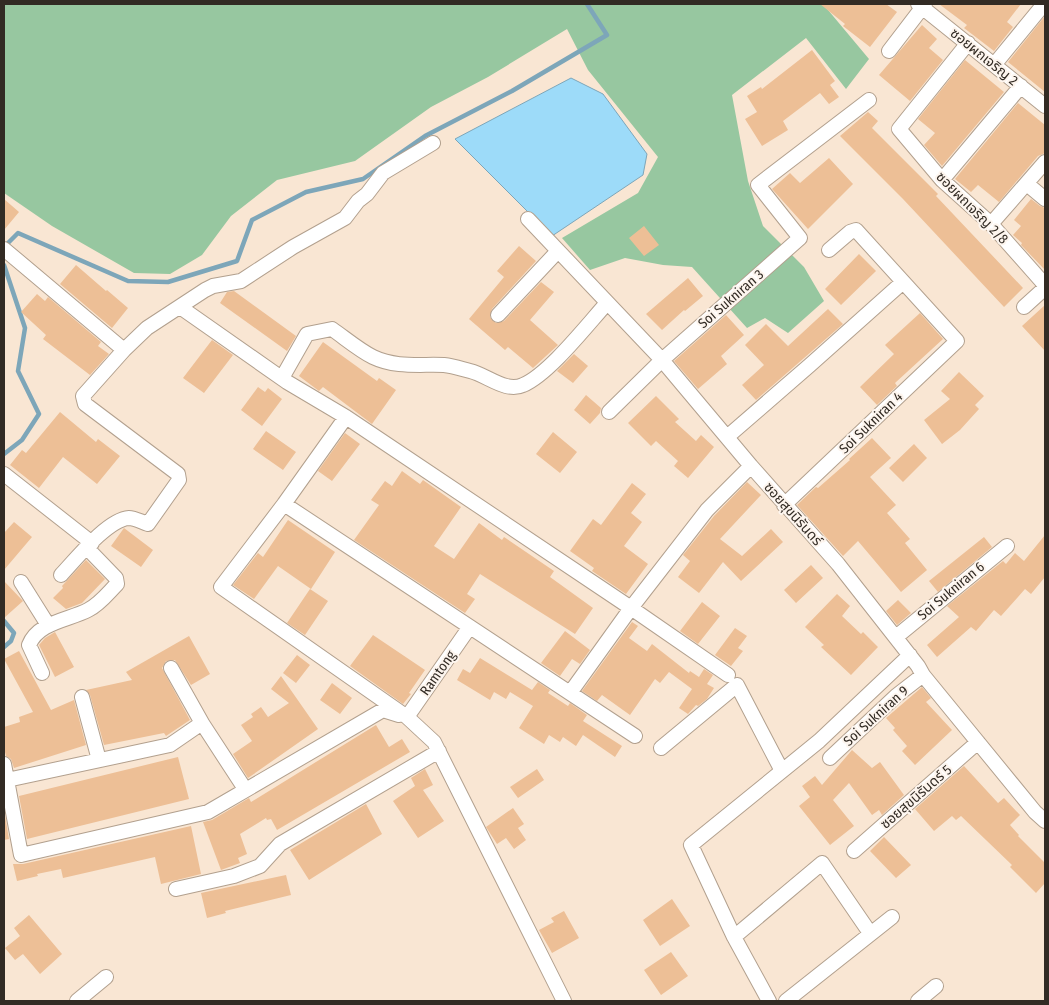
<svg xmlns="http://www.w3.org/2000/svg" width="1049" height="1005" font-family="'Fira Sans Condensed','Noto Sans Thai',sans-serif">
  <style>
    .forest { fill: #97c7a0 }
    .water { fill: #9ddbf9; stroke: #7da6b9 }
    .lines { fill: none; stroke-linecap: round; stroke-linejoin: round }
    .stream { stroke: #7da6b9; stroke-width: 4.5 }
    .building { fill: #edbf96 }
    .street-casing { stroke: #b2a08e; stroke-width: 16 }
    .street { stroke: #fff; stroke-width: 14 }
    .labels { text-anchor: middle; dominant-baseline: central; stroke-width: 4; stroke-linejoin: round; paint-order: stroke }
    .street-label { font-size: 14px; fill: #322b24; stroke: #fdf5ee }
  </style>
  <rect width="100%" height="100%" fill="#f9e6d3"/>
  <path class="forest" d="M4,4h819l46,55 -23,30 -40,-51 -74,57 16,86 15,45 41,41 20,34 -36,32 -23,-15 -18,10 -55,-61 -29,-2 -38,-7 -35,12 -28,-32 76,-45 20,-36 -70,-87 -21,-41 -79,48 -57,30 -76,54 -78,19 -46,36 -29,39 -32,19 -36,-1 -82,-47 -48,-33z"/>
  <path class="water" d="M571,78l32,16 44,60 -4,21 -91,61 -97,-97z"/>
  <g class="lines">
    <path class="stream" d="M5,246l13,-13 110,48 40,1 69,-21 15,-41 54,-28 57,-13 62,-43 87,-45 95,-56 -20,-31
      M4,265l21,63 -7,43 21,43 -17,26 -18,14
      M4,621l10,12 -3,8 -7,6"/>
  </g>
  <path class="building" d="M820,4h66l11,8 -27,35 -27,-21 2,-2z
    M939,4h82l-14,18 6,5 -19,24 -30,-23 3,-3z
    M1045,16v76l-37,-30z
    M922,25l15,14 -8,9 14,12 -33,41 -31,-26z
    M812,50l23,31 -5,4 9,12 -10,7 -9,-11 -37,28 5,9 -26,16 -17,-27 12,-7 -10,-16 14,-9 1,2z
    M965,60l39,32 -62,74 -18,-21 11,-12 -17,-14z
    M1018,103l27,22v28l-7,3 -39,46 -21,-17 -7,7 -16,-13z
    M868,112l10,9 -6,7 66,66 -2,2 87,92 -19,19 -101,-108 -63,-63z
    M829,158l24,26 -45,45 -36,-40 18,-16 10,10z
    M4,199l15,13 -15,18z
    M1031,199l9,7 5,2v62l-24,-25 1,-2 -9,-8 8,-9 -7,-6z
    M644,226l15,19 -15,11 -15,-18z
    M519,246l17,15 -44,48 -2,8 6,6 8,-2 37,-39 13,10 -24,28 28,25 -25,23 -25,-21 -3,3 -36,-31 35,-42 -7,-6z
    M859,254l17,17 -35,34 -16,-16z
    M76,265l30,26 1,-1 21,18 -16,20 -52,-44z
    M688,278l15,18 -18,15 -1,-1 -22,20 -16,-16z
    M234,291l62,45 -9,15 -67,-48 7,-11z
    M37,294l8,7 3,-4 53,45 -3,4 11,8 -19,21 -47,-36 3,-4 -25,-23z
    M1045,305v46l-23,-25z
    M828,309l15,15 -87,76 -14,-15 22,-20 -19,-20 21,-21 22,22z
    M920,313l23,26 -48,44 2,3 -20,19 -17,-18 34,-33 -9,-9z
    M726,315l18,20 -23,21 6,8 -29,25 -24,-28z
    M212,340l21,15 -29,38 -21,-15z
    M323,342l54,39 2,-3 17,12 -24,34 -49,-37 -4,4 -20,-15z
    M574,354l14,12 -15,17 -16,-12z
    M959,372l25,24 -9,9 4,4 -19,21 -18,14 -18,-24 26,-21 -9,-8z
    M258,387l7,5 3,-4 14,11 -20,27 -21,-16z
    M586,395l15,13 -1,5 -10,11 -16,-14z
    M656,396l23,23 -4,3 21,19 5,-6 13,12 -26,31 -14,-12 4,-5 -22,-20 -5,5 -23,-23z
    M60,412l36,30 2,-3 22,17 -23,28 -34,-27 -24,31 -29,-23 12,-15 4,3z
    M266,431l30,21 -13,18 -30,-21z
    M553,432l24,20 -17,21 -24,-19z
    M345,433l15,11 -28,37 -14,-10z
    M872,438l19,20 -21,19 26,28 -9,8 23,26 -5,4 22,27 -26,22 -43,-51 -15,15 -46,-51 19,-18 2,1 32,-28 -1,-1z
    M914,444l13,14 -24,24 -14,-14z
    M402,471l18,13 3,-4 38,27 -27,39 20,13 25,-36 23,17 2,-3 50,34 -4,6 43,31 -18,26 -95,-60 -13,20 8,5 -10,14 -111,-73 25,-35 -8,-5 14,-19 7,5z
    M747,482l14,13 -41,44 22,17 29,-27 12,13 -42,39 -18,-19 -24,31 -21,-16 12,-16 -7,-6 31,-39z
    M632,483l14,11 -15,19 11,9 -18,24 24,18 -22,30 -34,-23 2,-3 -24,-17 23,-32 8,6z
    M288,520l47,32 -24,37 -33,-23 -24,33 -21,-14 25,-32 5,4z
    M14,522l18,15 -28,33v-37z
    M124,528l29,22 -12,17 -30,-21z
    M1045,535v42l-14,17 -6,-5 -24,27 -7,-6 -18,21 -5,-4 -34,30 -10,-12 32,-28 -12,-11 56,-45 3,3 9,-11 9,8z
    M984,537l8,10 -54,45 -9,-11z
    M86,560l19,19 -23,24 -16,6 -13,-11 10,-10 -1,-2z
    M811,565l12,13 -27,25 -12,-13z
    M4,581l19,20 -19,17z
    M310,589l18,12 -23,34 -18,-12z
    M837,594l13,12 -8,10 19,18 2,-2 15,15 -27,28 -30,-28 3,-2 -19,-18z
    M898,600l13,13 -14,12 -11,-14z
    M702,602l18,14 -22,28 -18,-13z
    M632,622l6,4 -9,12 18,13 5,-7 37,29 1,-2 9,6 5,-8 9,6 -6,9 7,4 -7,11 -9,7 -2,-1 -8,9 -9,-6 13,-19 -23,-17 -9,11 -5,-4 -25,36 -28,-20 -5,6 -15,-10z
    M735,628l12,8 -9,12 5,3 -12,15 -16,-11z
    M565,631l25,19 -10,14 -8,-5 -12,17 -19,-13z
    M55,632l19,35 -19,10 -16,-32 6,-7z
    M373,635l52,35 -16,23 2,1 -8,10 -53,-38z
    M189,636l21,38 -19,11 -16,-25 -9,1 -4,7 28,52 -24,16 -2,-3 -60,12 -14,-50 -4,-5 46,-10 -6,-8z
    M19,651l32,59 23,-10 12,45 -72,23 -3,-9 -5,-3 -2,-8v-21l16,-5 -1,-5 14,-5 -29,-53z
    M297,655l13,10 -14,18 -13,-10z
    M480,658l52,32 6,-8 12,8 -2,3 20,13 2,-3 17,12 -4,6 39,25 -7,11 -32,-22 -7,11 -13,-9 -3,5 -11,-7 -5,9 -25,-16 14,-22 -23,-14 -4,7 -12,-7 -4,8 -33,-20 6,-11 7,4z
    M281,676l37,53 -70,49 -15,-24 19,-13 -11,-16 12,-8 -2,-3 10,-7 7,10 21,-14 -18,-14z
    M332,683l20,15 -12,16 -20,-14z
    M922,687l9,11 -5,4 26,28 -37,35 -13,-14 5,-5 -14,-16 2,-2 -9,-10z
    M376,725l13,22 13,-8 8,13 -133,78 -6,-11 -4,1 -1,-2 -26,16 7,20 -9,4 2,5 -19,7 -18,-48 9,-2 37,-22 2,4z
    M852,750l20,18 8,-6 24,33 -22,20 -3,-5 -7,5 -23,-32 -16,17 21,26 -24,19 -31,-39 11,-9 -8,-11 13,-10 7,9z
    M178,757l11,42 -162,40 -8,-43z
    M964,766l34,37 6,-5 16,17 -10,10 9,10 -1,1 27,27v20l-9,10 -26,-26 2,-2 -51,-49 -5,4 -4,-4 -18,15 -19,-22z
    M425,769l8,16 -10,5 21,31 -26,17 -25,-37 22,-15 -4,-8z
    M537,769l7,11 -26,18 -8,-11z
    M366,804l16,30 -73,46 -19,-30z
    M513,808l11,16 -6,4 8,12 -12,9 -8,-11 -9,6 -11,-17z
    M4,810l5,29 -5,1z
    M191,826l10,48 -40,10 -6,-27 -92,21 -2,-9 -24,5 1,2 -21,5 -4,-17h10z
    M884,837l27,28 -15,13 -26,-27z
    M286,875l5,20 -66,16 1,2 -19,5 -6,-25z
    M672,899l18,27 -30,20 -17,-26z
    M564,911l15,27 -27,15 -13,-23 15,-8 -3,-4z
    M29,915l33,39 -22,20 -17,-20 -8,6 -10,-12 15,-12 -6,-8z
    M671,952l17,24 -27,19 -17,-25z"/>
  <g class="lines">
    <g class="street-casing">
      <path id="street" d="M918,4l127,102
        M968,43l-69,86 43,51 49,44 54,61
        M889,51l36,-47
        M994,65l50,-61
        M942,180l79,-94
        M1027,184l18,15
        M528,219l134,141 89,106 87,98 80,102 5,9 112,137 10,9
        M991,224l54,-62
        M4,249l120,101
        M180,307l107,75 59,35 285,191 97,67
        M1024,307l21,-19
        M498,315l59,-63
        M282,378l25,-44 25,-5c13,9 27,21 41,28 23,11 47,7 71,8 9,1 18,4 26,6 17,4 36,22 53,14 26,-11 64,-60 84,-82
        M609,412l53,-52 138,-122 -42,-53 111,-85
        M346,417l-62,87 -63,83 186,130 27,25 130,259
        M727,437l83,-72 93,-83
        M4,474l88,69
        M284,504l351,232
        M784,505l173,-164 -101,-111 -6,2 -21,18
        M61,575c14,-15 47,-56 68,-57 5,0 13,4 19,6l31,-44 -1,-6 -93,-70 -2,-8 41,-46 23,-22 58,-38 8,-4 28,-5 52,-34 52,-29 13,-17 9,-7 16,-21 50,-30
        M21,582l27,43
        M896,637l111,-91
        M171,668l31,55 43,66
        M42,673l-13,-28c9,-23 40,-25 59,-35 12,-6 20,-17 29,-26l-1,-6 -29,-30
        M570,693l61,-85 76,-98 44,-44
        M82,697l17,63
        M407,717l62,-89
        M661,748l76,-63 45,86
        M830,758l66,-62 27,-21
        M4,764l17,91 187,-43 175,-102 16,5
        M7,780l163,-35 32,-22
        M854,851l124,-109
        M176,889l58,-13 26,-10 20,-22 159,-93
        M734,937l88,-74 48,70
        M77,1001l29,-24
        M769,1001l-35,-64 -43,-92 128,-104 91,-86
        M786,1001l106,-84
        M918,1001l18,-15"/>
    </g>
    <use href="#street" class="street"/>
  </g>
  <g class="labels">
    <g class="street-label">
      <text transform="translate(984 57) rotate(39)">ซอยผถเจริญ 2</text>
      <text transform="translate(972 208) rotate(45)">ซอยผถเจริญ 2/8</text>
      <text transform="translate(731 299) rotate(-41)">Soi Sukniran 3</text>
      <text transform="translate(871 423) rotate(-44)">Soi Sukniran 4</text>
      <text transform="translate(793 514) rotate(48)">ซอยสุขนิรันดร์</text>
      <text transform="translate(951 591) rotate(-40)">Soi Sukniran 6</text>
      <text transform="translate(438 673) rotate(-55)">Ramtong</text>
      <text transform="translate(876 716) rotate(-42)">Soi Sukniran 9</text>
      <text transform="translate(916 797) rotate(-41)">ซอยสุขนิรันดร์ 5</text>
    </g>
  </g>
  <rect width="1049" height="1005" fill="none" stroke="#322b24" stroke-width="10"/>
</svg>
